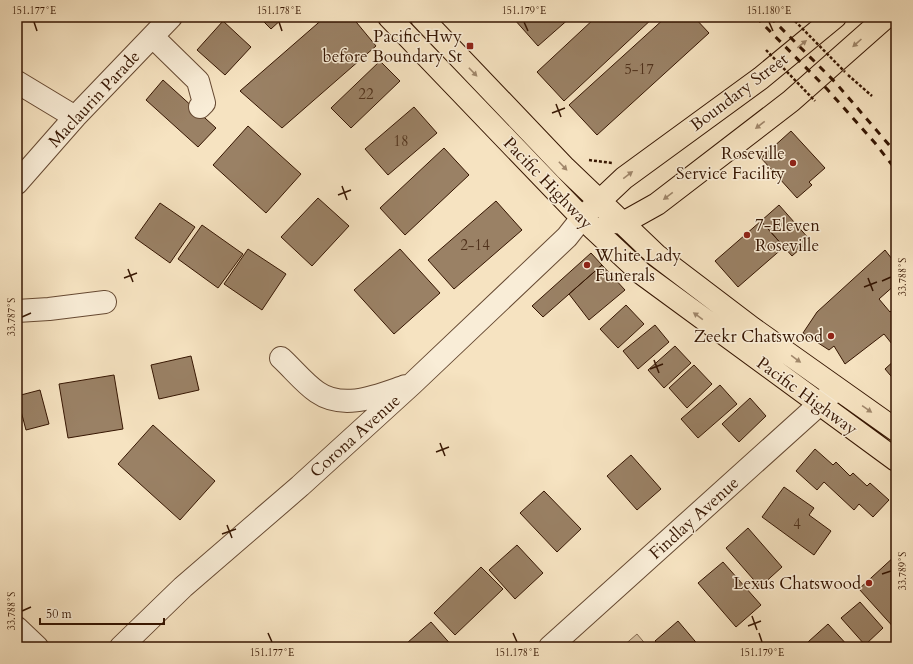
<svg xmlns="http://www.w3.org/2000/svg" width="913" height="664" font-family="Cardo,serif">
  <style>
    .green { fill: #d5c0a1; stroke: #866b52 }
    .building { fill: #9a8165; stroke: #361602 }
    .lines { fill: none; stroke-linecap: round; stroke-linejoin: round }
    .minor-casing { stroke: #664932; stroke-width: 24 }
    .highway-casing { stroke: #361602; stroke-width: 24 }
    .path { stroke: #361602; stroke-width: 2.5; stroke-dasharray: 3 2; stroke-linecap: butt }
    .minor { stroke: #f9edd7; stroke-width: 22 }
    .highway { stroke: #f6e3c1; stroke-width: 22 }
    .rail { stroke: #361602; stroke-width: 3; stroke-dasharray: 7 7; stroke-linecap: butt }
    .path-bridge { stroke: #361602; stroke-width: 2.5; stroke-dasharray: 3 2; stroke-linecap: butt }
    .oneway { fill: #a0876b }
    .ticks { fill: none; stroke: #361602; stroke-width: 1.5 }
    .poi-dot { fill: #8f2418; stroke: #f9edd7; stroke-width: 1.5 }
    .labels { text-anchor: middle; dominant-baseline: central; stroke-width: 3; stroke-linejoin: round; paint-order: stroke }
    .number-label { font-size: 15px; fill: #4f311b }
    .poi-label { font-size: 17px; fill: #361602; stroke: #f9edd7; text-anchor: end }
    .street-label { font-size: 17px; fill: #361602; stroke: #f9edd7 }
    .neatline { fill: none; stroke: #361602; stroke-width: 1.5 }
    .ticks-label { font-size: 10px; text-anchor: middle; fill: #361602 }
  </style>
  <rect width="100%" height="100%" fill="#f6e3c1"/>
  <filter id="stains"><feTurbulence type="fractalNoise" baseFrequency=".005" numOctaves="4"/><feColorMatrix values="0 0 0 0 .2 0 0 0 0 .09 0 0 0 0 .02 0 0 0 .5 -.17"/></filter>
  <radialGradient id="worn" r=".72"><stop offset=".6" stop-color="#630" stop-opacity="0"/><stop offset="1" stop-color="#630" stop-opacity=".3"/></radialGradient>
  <path class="green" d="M637,634l11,13h-26z"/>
  <path class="building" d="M259,17h25l-13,12z
    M325,17h27l24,29 -94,82 -42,-37z
    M516,17h55l-33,29 -24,-27z
    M596,17h58l-90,84 -27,-29z
    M666,17h28l15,16 -112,102 -28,-30z
    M223,21l28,26 -26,28 -28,-25z
    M380,61l20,20 -49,47 -20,-20z
    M163,80l53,48 -18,19 -52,-47z
    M414,107l23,26 -49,42 -23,-26z
    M248,126l53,48 -35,39 -53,-48z
    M791,131l34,37 -16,14 3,3 -15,13 -36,-40z
    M444,148l25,27 -64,60 -25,-27z
    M318,198l31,28 -37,40 -31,-29z
    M496,201l26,29 -68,59 -26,-29z
    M160,203l35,24 -25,36 -35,-25z
    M779,205l31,35 -18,16 -31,-35z
    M761,221l23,26 -46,40 -23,-26z
    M202,225l41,29 -25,34 -40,-29z
    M248,249l38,25 -24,36 -38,-26z
    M400,249l40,44 -46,41 -40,-44z
    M885,250l11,14v20l-17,15 11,13 6,-5v42l-12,-15 -39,30 -11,-18 -5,4 -26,-17 14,-21z
    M591,253l11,12 -59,52 -11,-11z
    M602,265l23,25 -36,30 -20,-26z
    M626,305l18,19 -26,24 -18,-19z
    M655,325l14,17 -31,27 -15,-18z
    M675,346l16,17 -27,25 -16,-18z
    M191,356l8,34 -40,9 -8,-34z
    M896,359v23l-11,-13z
    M694,365l18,19 -25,24 -18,-20z
    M114,375l9,54 -55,9 -9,-54z
    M720,385l17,19 -39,34 -17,-19z
    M40,390l9,34 -23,6 -9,-34z
    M750,398l16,18 -27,26 -17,-18z
    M153,425l62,56 -35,39 -62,-56z
    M815,449l18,16 3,-3 14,14 3,-3 14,13 3,-3 19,17 -16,17 -14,-13 -5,6 -30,-28 -7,8 -21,-19z
    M631,455l30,34 -24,21 -30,-34z
    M784,487l30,21 -5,7 22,16 -17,24 -52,-38z
    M544,491l37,38 -24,23 -37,-39z
    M748,528l34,39 -22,20 -34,-39z
    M517,545l26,28 -28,26 -26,-29z
    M896,555v75l-37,-41z
    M723,562l38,43 -25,22 -38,-44z
    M481,567l22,22 -48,46 -21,-22z
    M860,602l23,26 -18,17 -24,-27z
    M678,621l22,26h-40l-5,-6z
    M431,622l22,25h-43l-3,-4z
    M828,624l21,23h-37l-4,-5z"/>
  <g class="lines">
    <g class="minor-casing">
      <path id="minor" d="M153,37l45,44 6,22 -4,4
        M17,82l58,35
        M17,183l58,-66 96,-100
        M17,311l32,-2 56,-7
        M281,358c12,11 23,25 36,34 27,19 62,3 89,-6
        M17,628l20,19
        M121,647l62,-60 117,-101 112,-102 155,-147 15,-19
        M550,647l283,-255"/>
    </g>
    <g class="highway-casing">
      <path id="highway" d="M389,17l193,201 59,55 255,187
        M421,17l144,151 91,87 96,73 144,102
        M588,212l36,-34 137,-100 74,-61
        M609,221l14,2 34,-19 134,-103 95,-84"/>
    </g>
    <path class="path" d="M791,17l4,4
      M848,75l24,21
      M589,160l23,3"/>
    <use href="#minor" class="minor"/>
    <use href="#highway" class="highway"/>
    <path class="rail" d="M756,17l71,72 48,54 21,27
      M770,17l65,65 61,71"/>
    <path class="path-bridge" d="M795,21l50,51
      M766,50l49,51"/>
  </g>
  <defs><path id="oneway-solid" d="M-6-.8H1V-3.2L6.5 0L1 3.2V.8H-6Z"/></defs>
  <g class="oneway">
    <use href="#oneway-solid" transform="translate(857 43) rotate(138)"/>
    <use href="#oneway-solid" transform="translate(802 44) rotate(-39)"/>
    <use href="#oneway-solid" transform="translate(473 72) rotate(46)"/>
    <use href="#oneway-solid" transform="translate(760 125) rotate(142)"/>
    <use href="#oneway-solid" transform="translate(563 166) rotate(46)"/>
    <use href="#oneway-solid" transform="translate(628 175) rotate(-37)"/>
    <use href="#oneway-solid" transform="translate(668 196) rotate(143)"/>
    <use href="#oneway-solid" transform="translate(698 316) rotate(-144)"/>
    <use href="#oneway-solid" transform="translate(796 359) rotate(36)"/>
    <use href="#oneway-solid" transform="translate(867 409) rotate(35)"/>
  </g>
  <path class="ticks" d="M34,22l3,9M279,22l3,9M524,22l4,9M769,22l4,9M556,104l5,13M552,113l13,-5M342,186l5,14M338,195l13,-5M128,269l5,13M124,278l13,-5M868,278l5,13M882,281l9,-4M864,287l13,-5M22,317l9,-4M654,360l5,13M650,369l13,-5M440,443l5,13M436,452l13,-5M227,525l5,13M222,534l14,-5M882,574l9,-3M22,611l9,-4M752,616l5,14M748,626l13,-5M268,633l4,9M513,633l4,9M759,633l3,9"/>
  <g class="poi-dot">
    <rect x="466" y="42" width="8" height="8" rx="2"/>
    <circle cx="793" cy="163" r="4"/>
    <circle cx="747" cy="235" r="4"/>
    <circle cx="587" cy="265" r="4"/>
    <circle cx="831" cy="336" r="4"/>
    <circle cx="869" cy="583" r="4"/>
  </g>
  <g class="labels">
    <g class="number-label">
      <text x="639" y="69">5-17</text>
      <text x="366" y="94">22</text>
      <text x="401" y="141">18</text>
      <text x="475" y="245">2-14</text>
      <text x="797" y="524">4</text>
    </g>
    <g class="poi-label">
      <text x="462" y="36">Pacific Hwy<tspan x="462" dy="20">before Boundary St</tspan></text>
      <text x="785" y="153">Roseville<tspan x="785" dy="20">Service Facility</tspan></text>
      <text x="755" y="225" text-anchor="start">7-Eleven<tspan x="755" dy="20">Roseville</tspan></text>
      <text x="595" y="255" text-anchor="start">White Lady<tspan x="595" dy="20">Funerals</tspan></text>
      <text x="823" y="336">Zeekr Chatswood</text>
      <text x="861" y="583">Lexus Chatswood</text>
    </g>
    <g class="street-label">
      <text transform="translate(739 92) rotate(-37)">Boundary Street</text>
      <text transform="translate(94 99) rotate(-47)">Maclaurin Parade</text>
      <text transform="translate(548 183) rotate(46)">Pacific Highway</text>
      <text transform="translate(807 396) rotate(36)">Pacific Highway</text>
      <text transform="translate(355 436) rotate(-42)">Corona Avenue</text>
      <text transform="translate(694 518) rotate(-42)">Findlay Avenue</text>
    </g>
  </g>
  <rect width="913" height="664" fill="none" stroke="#f6e3c1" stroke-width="44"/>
  <path d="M40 618v6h124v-6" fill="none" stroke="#361602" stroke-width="2"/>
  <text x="46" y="618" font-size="12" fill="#361602" stroke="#f9edd7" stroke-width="3" paint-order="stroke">50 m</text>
  <rect x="22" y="22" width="869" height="620" class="neatline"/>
  <g class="ticks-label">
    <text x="34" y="14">151.177°E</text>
    <text x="279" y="14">151.178°E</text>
    <text x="524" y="14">151.179°E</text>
    <text x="769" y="14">151.180°E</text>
    <text transform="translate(902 277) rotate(-90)" y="4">33.788°S</text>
    <text transform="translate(11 317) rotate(-90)" y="4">33.787°S</text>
    <text transform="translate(902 571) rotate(-90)" y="4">33.789°S</text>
    <text transform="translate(11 611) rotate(-90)" y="4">33.788°S</text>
    <text x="272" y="656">151.177°E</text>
    <text x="517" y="656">151.178°E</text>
    <text x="762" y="656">151.179°E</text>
  </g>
  <rect width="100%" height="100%" filter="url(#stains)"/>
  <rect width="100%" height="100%" fill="url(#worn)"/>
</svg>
